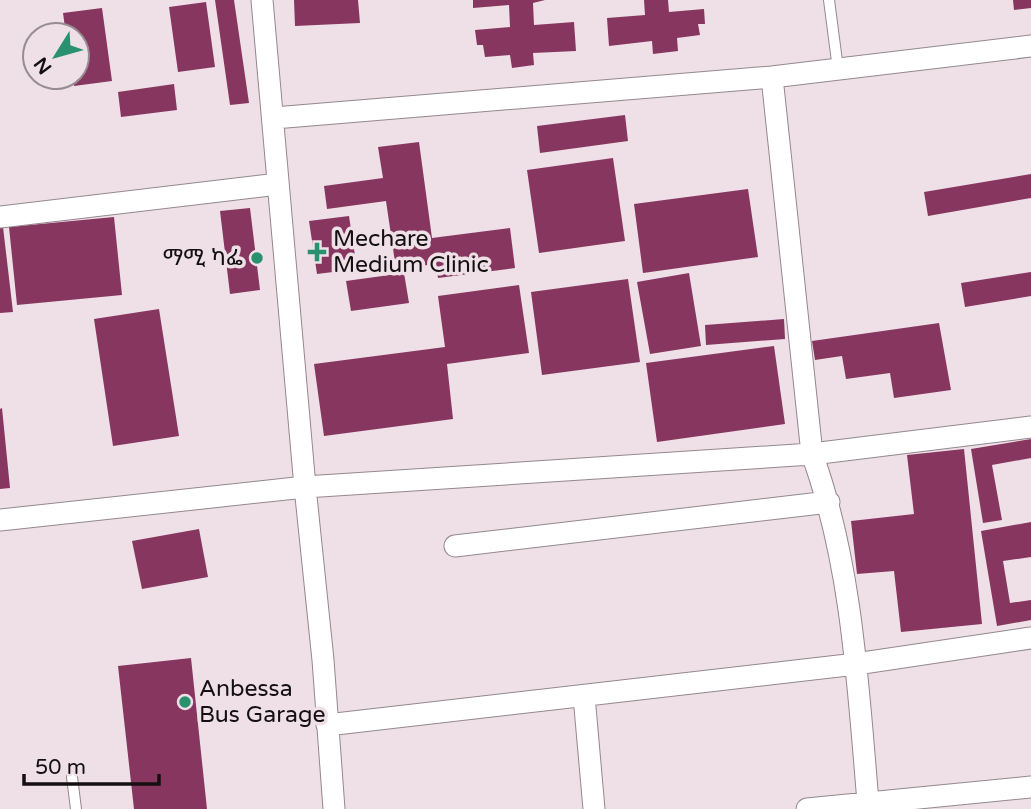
<svg xmlns="http://www.w3.org/2000/svg" width="1031" height="809" font-family="'Varela Round','Noto Sans Ethiopic',sans-serif">
  <style>
    .building { fill: #873660 }
    .lines { fill: none; stroke-linecap: round; stroke-linejoin: round }
    .service-casing { stroke: #95878d; stroke-width: 12 }
    .minor-casing { stroke: #95878d; stroke-width: 23 }
    .service { stroke: #fff; stroke-width: 10 }
    .minor { stroke: #fff; stroke-width: 21 }
    .poi-dot { fill: #29916e; stroke: #eee0e6; stroke-width: 2.5 }
    .labels { text-anchor: middle; dominant-baseline: central; stroke-width: 7; stroke-linejoin: round; paint-order: stroke }
    .poi-label { font-size: 23px; fill: #140f11; stroke: #eee0e6; text-anchor: start }
  </style>
  <rect width="100%" height="100%" fill="#eee0e6"/>
  <path class="building" d="M215,0h19l15,103 -19,2z
    M294,0h64l2,23 -65,3z
    M473,0h72l-12,3 1,22 40,-3 2,29 -43,2 1,12 -22,3 -2,-13 -25,2 -2,-12h-6l-2,-15 35,-3 -1,-22 -36,3z
    M644,0h24l1,12 35,-3 1,15h-7l2,11 -23,3 1,13 -25,3 -1,-13 -43,5 -2,-28 38,-3z
    M1013,0h18v8l-17,2z
    M206,2l9,65 -37,5 -9,-65z
    M102,8l10,73 -38,5 -2,-9h5v-42h-11l-3,-22z
    M174,84l3,26 -56,7 -3,-25z
    M625,115l3,26 -88,12 -3,-27z
    M419,142l13,96 78,-10 5,40 -77,10 -2,-14 -40,5 -10,-68 -59,8 -3,-23 59,-8 -5,-31z
    M613,158l12,83 -86,12 -12,-83z
    M1031,174v24l-103,18 -4,-24z
    M748,189l10,68 -115,16 -9,-69z
    M250,208l10,82 -30,4 -10,-83z
    M349,216l8,53 -40,5 -8,-53z
    M114,217l8,78 -105,10 -8,-78z
    M0,227h3l10,85 -13,1z
    M1031,272v24l-66,11 -4,-24z
    M404,273l5,30 -58,8 -5,-30z
    M689,273l12,73 -51,8 -13,-72z
    M628,279l12,83 -98,13 -11,-83z
    M519,285l10,68 -82,11 6,55 -129,17 -10,-72 131,-17 -7,-51z
    M159,309l20,127 -66,10 -19,-127z
    M784,319l1,20 -79,6 -1,-20z
    M939,323l12,67 -57,8 -4,-25 -44,6 -4,-23 -27,4 -3,-19z
    M774,346l11,78 -128,18 -11,-79z
    M2,408l8,80 -10,1v-80z
    M1031,439v19l-39,7 10,55 -19,3 -12,-74z
    M964,449l18,175 -81,8 -7,-61 -37,3 -6,-53 63,-7 -7,-59z
    M1031,522v35l-28,4 7,42 21,-3v20l-34,6 -16,-95z
    M199,529l9,48 -66,12 -10,-48z
    M191,658l16,151h-73l-16,-143z"/>
  <g class="lines">
    <g class="service-casing">
      <path id="service" d="M829,0l9,69
        M72,777l4,32"/>
    </g>
    <g class="minor-casing">
      <path id="minor" d="M262,0l43,487 18,173 11,149
        M772,77l40,377c40,110 46,232 56,348
        M274,118l498,-41 259,-31
        M0,217l278,-33
        M0,520l305,-33 507,-33 219,-27
        M455,546l374,-44
        M584,696l10,113
        M327,725l529,-61 175,-26
        M807,809l224,-22"/>
    </g>
    <use href="#service" class="service"/>
    <use href="#minor" class="minor"/>
  </g>
  <g class="poi-dot">
    <path d="M313.5 241.5h7v7h7v7h-7v7h-7v-7h-7v-7h7z"/>
    <circle cx="257" cy="258" r="7"/>
    <circle cx="185" cy="702" r="7"/>
  </g>
  <g class="labels">
    <g class="poi-label">
      <text x="333" y="239">Mechare<tspan x="333" dy="26">Medium Clinic</tspan></text>
      <text x="243" y="258" text-anchor="end">ማሚ ካፌ</text>
      <text x="199" y="689">Anbessa<tspan x="199" dy="26">Bus Garage</tspan></text>
    </g>
  </g>
  <g transform="translate(56 56) rotate(233)"><circle r="33" fill="#eee0e6" stroke="#978c91" stroke-width="2"/>
  <path d="M0-5L12 26L0 18L-12 26Z" fill="#29916e"/>
  <text y="-10" font-size="19" font-weight="bold" text-anchor="middle" fill="#140f11">N</text>
  </g>
  <path d="M24 774v10h135v-10" fill="none" stroke="#140f11" stroke-width="3.5"/>
  <text x="35" y="774" font-size="21" fill="#140f11" stroke="#eee0e6" stroke-width="5" paint-order="stroke">50 m</text>
</svg>
